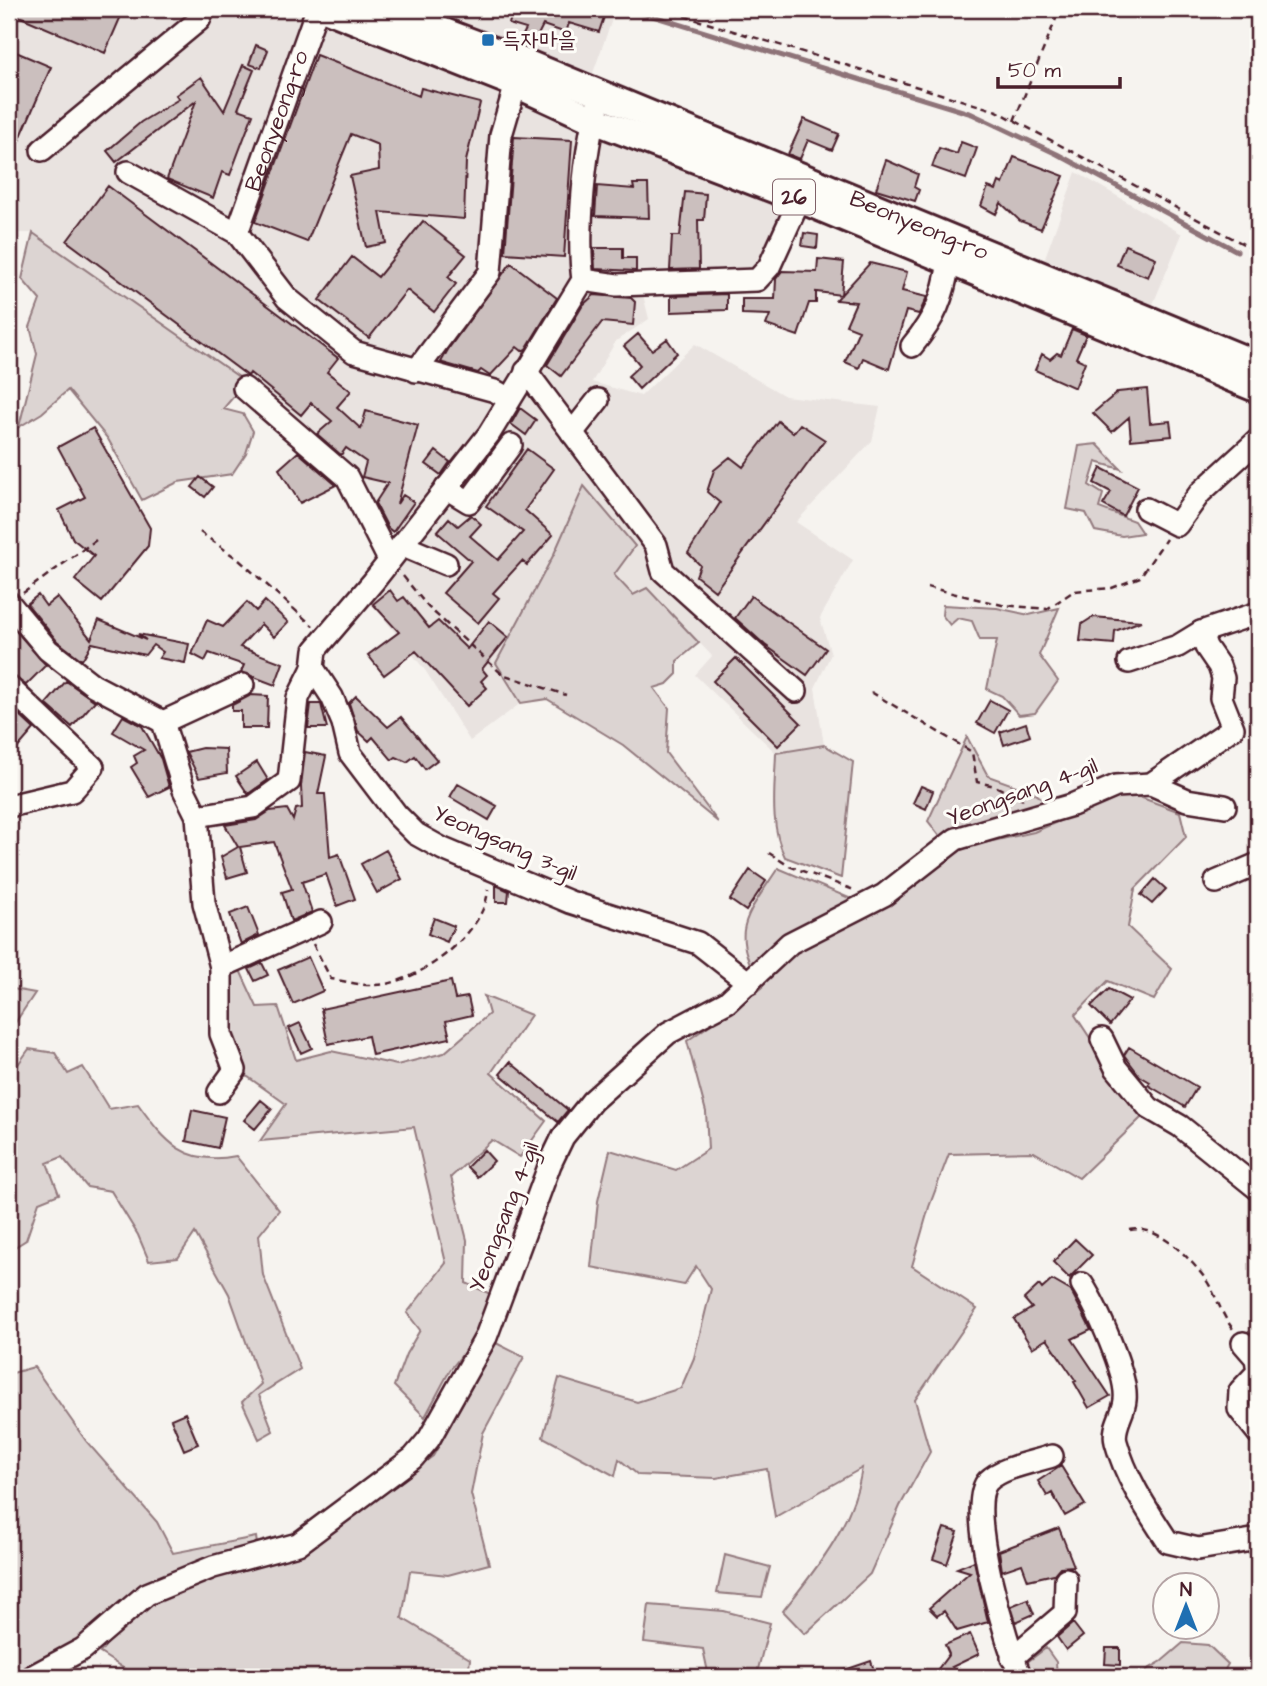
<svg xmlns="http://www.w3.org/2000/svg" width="1267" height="1686" font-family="'Architects Daughter','Poor Story',sans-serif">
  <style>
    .built { fill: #e9e3e0 }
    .green { fill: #dcd4d2; stroke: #937a7e; stroke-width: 2 }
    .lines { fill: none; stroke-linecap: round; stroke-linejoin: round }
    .stream { stroke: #8e7378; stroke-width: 5 }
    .building { fill: #cbbfbe; stroke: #4a1f2b; stroke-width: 2 }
    .minor-casing { stroke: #4a1f2b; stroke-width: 26 }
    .major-casing { stroke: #4a1f2b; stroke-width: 32 }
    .path { stroke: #4a1f2b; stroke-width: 2.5; stroke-dasharray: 7 5; stroke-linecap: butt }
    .minor { stroke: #fdfcf7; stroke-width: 21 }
    .major { stroke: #fdfcf7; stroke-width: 26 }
    .poi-dot { fill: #1f6fb2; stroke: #fdfcf7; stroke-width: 2.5 }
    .labels { text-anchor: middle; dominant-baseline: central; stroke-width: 6; stroke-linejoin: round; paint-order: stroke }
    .shield { fill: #fdfcf7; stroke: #806168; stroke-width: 2 }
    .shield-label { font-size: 21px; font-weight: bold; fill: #4a1f2b }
    .poi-label { font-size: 23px; fill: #4a1f2b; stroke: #fdfcf7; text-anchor: start }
    .street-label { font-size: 23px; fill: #4a1f2b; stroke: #fdfcf7 }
  </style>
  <rect width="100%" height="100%" fill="#f6f3ef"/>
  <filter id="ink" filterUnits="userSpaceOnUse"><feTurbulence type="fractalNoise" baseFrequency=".0143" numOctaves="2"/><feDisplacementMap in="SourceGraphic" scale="14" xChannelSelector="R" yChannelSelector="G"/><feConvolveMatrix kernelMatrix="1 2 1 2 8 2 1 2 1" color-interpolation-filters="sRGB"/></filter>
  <g filter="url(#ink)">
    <path class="built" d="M9,9h282l125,53 168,60 218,88 -46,77 -113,8 6,24 -33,22 -24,41 49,14 54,-52 90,52 95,11 -8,34 -76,81 57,38 -33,58 11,36 -16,34 9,57 -48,8 -81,-78 17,-19 -65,-68 -13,7 -20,-20 -30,-89 -30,68 -58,109 25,40 -51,38 -45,-71 -56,-70 22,-26 -48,-109 -34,-35 -63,-48 -213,-149h-24z
      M424,9h186l5,2 -22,62z
      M1076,172l106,62 -31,75 -108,-46z"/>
    <path class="green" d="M33,233l213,149 -23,27 20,5 10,17 -7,22 -14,21 -54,8 -36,18 -34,-61 -40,-49 -26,23 -23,14 18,-73 -7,-27 10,-27 -18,-21z
      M1097,444l24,25 -25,-7 -7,23 14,9 -4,14 35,13 8,12 -20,3 -27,-5 -9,-18 -19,-4 12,-63z
      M584,486l51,60 -21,29 19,20 14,-7 52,55 -22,18v13l-10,10 -13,4 15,20 -3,45 52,69 -95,-77 -76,-46 -26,4 -25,-40 58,-109z
      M943,605l54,3 32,7 30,-7 -20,47 19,26 -23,32 -16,2 -17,-19 -15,-7 10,-49h-17l-8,-19 -14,-3 -8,7 -8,-10z
      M967,737l21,39 45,16 18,13 -108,35 -15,-19z
      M824,745l29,17 -12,116 -56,-21c-16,-31 -10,-71 -9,-104z
      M1126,792l54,20 6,25 -51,52 -7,38 44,42 -18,31 -46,-19 -33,34 67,102 -63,61 -45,-26 -85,2 -20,53 -17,59 65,43 -62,91 15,52 -30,54 -30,68 -65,60 -22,-23c34,-43 71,-88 79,-143l-87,49 -8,-48 -51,9 -78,-3 -19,-16 -4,17 -72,-39 16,-59 78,24 44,-14 13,-30 17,-69 -15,-23 -12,19 -93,-18 7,-66 12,-51 66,20 32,-21 -2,-37 -19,-71 75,-53c-33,-59 -18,-68 16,-120l78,33 100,-52 78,-17z
      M233,955l24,52 21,-1 18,54 35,-9 66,14 47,-12 45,-39 -5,-18 47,19 -40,58 55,48 -26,36 -28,-17 -41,37 16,63 -1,43 29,13 -14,35 -31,39 -25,47 -31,-31 12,-32 14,-24 -13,-17 39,-50 -32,-136 -154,14 26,-37 -38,-27 -27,-6 -9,-100z
      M13,989l22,4 -26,39v-41z
      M29,1049l26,4 13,21 15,-7 26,42 29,-5c28,39 47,62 98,52l43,54 -20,25 4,40 37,94 -41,26 14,36 -14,8 -17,-37 19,-18 -32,-90 -34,-61 -17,25 -29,3 -11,-26 -27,-44 -24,-4 -25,-30 -15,6 12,31 -20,8 -13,38 -11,7 -6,-2v-168z
      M496,1343l28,14 -41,76 -12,61 18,70 -41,11 -38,-4 -8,47 68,41 -2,18h-331l-37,-24 22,-30 -105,54h-8v-303l25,-7 52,74 71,81 16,31 83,-16 3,22 57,-19 117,-84z
      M725,1555l45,12 -8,30 -45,-4z
      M649,1605l75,6 46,12 -14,54h-47l-6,-28 -59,-7z
      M1183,1643l25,2 20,19 -7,13h-86l27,-16z
      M1046,1648l10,14 1,15h-39l4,-11z"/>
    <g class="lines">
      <path class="stream" d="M630,9l342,105 85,40 180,97"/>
    </g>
    <path class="building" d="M9,9h115l-19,44 -96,-41z
      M513,9h76l16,5 -6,18 -30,-9 -3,10 -23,-8 -8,16 -12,-6 3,-6 -17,-5z
      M256,45l12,5 -7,18 -12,-4z
      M9,49l42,18 -42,97z
      M316,55l103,41 2,-8 59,15 -14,58 -2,58 -84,-7 6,31 -20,4 -16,-71 29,-6 -1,-25 -27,-11 -44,108 -52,-20z
      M243,65l11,5 -16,39 15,5 -23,61 -8,-3 -9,26 -46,-19 29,-78 -80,61 -9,-11 34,-29 38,-23 -3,-4 25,-18 23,34z
      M804,119l35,15 -7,16 -24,-10 -8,19 -12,-5z
      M514,137l58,3 -8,117 -59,-4z
      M961,142l16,6 -11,31 -34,-12 7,-19 18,6z
      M1014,157l50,19 -23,53 -21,-8 -19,-18 -5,11 -15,-8 7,-19 8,3 3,-8 4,2z
      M886,160l32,14 -4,13 5,3 -4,11 -39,-12z
      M633,184h15l1,34 -54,-2 2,-30 37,3z
      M108,186l230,172 -11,14 24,19 -14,16 24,22 5,-18 52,14 -21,79 6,-9 11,7 -21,30 -5,-4 -13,-25 13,-20 -26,-6 4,-15 -20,-14 -5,7 -24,-21 15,-13 -21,-18 -10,12 -51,-42 -2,3 -181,-135z
      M685,192l21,2 -2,26h-6l1,49 -29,1 2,-34h8z
      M423,221l43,34 -18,22 8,7 -22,28 -27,-22 -38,48 -50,-38 33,-43 26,20z
      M804,233l14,2 -1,13 -15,-2z
      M1125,245l31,13 -8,19 -31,-12z
      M594,248h29v10h13v13l-41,-2z
      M818,259l26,3 -3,33 -25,-3v11h-7l-11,33 -32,-11 4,-10 -28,-1v-15h33l1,-20 6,-8 35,1z
      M511,263l46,35 -31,51 -4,2 -5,-4 -27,29 -9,-6 -3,3 -35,-10 -2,-1 8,-14z
      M870,263l37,9 -5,19 25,6 -8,17 -13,-3 -17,58 -26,-11 -4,10 -14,-6 14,-32 -13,-5 10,-23 -20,-2z
      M727,294v16l-56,2v-16z
      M594,295l37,3 4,4 -2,23 -31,-3 -41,54 -14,-11 36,-60z
      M1072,329l14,6 -10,23 9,4 -10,26 -40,-18 7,-16 8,5 7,-6 4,2z
      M638,334l14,16 15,-11 10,14 -38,36 -11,-13 12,-11 -16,-19z
      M1147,389l3,34 20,-2 2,15 -41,4 -2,-23 -17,15 -19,-19 25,-21z
      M520,408l16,12 -10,15 -15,-11z
      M778,421l15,12 7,-9 25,16 -110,151 -19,-15 4,-11 -12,-12 32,-50 -13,-11 7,-22 16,-13 13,10z
      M93,428l57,100 -2,18 -46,56 -27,-22 19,-24 -21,-17 -14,-29 26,-13 -27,-50z
      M527,449l27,20 -29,41 28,25 -26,30 -5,-4 -29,32 6,5 -21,25 -35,-30 28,-32 -34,-29 12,-14 9,8 13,-11 10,9 -11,12 28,24 25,-28 -37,-26z
      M436,451l14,11 -9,13 -15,-11z
      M298,452l38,33 -36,18 -21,-34z
      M1101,468l37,19 -15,29 -20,-11 8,-13 -17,-9z
      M200,477l13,10 -8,10 -13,-10z
      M390,590l8,11 6,-4 25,31 9,-7 29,28 22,-28 19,16 -26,32 5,6 -6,6 6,7 -20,18 -51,-55 -32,24 -16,-20 31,-23 -26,-28z
      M38,595l8,11 11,-9 34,42 8,-19 47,20 -8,-6 51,10 -4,19 -26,-5 4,-6 -10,-7 -8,10 -53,-12 -10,17 -25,-19 -30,-37z
      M751,596l75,53 -19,26 -42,-30 -30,-27z
      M265,601l23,21 -14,15 -13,-13 -21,23 43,16 -8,22 -34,-13 3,-7 -35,-12 -4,8 -13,-7 15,-34 16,7 24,-25 9,9z
      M1093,617l48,4 -26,10 -1,13 -34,-3 2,-17z
      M9,623l37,42 -20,20 -17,-11z
      M736,658l65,65 -23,23 -65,-65z
      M66,681l29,20 -23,26 -26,-23z
      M251,695l17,1 -1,32h-26v-17h-9v-6z
      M356,696l32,31 13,-10 36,43 -12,9 -10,-13 -8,6 -11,-5 -4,3 -19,-23 -4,4 -11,-10 -9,-28z
      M990,700l18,10 -13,23 -18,-10z
      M311,704h10l6,24h-19z
      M18,714l16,15 -25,29v-33z
      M123,716l19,10 19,33 8,28 -20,10 -18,-30 6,-4 -3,-7 10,-6 -31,-18z
      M1026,723l4,13 -26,9 -4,-13z
      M202,748l24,1 1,24 -28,5 -13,-26z
      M305,752l21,4 -8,38h7l5,63 9,-3 16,45 -18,7 -11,-32 -24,8 10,30 -21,9 -9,-29 10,-3 -18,-47 -34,5 7,25 -20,6 -6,-21 17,-10 -13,-22 31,-5 14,-9 17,-2 6,11 3,-11 6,-1 -1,-22z
      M257,762l11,18 -20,14 -12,-18z
      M458,784l39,22 -8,14 -39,-23z
      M921,786l12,5 -7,18 -13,-6z
      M386,850l16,29 -25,14 -16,-29z
      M750,870l16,11 -20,30 -16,-11z
      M1155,879l11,10 -14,15 -11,-9z
      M496,885l13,6 -1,11h-12z
      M248,907l11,28 -18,9 -11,-30z
      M434,918l20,8 -7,16 -19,-8z
      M308,957l15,34 -30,13 -15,-34z
      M262,963l6,12 -13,6 -6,-12z
      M451,981l4,18 13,-2 4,18 -26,6 4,17 -78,17 -4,-19 -40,8 -7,-35z
      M1109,989l21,11 -20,25 -19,-19z
      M300,1023l12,25 -11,5 -12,-25z
      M1129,1047l68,40 -12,20 -37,-22 2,-3 -10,-6 -16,-21z
      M510,1062l58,48 -10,12 -58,-48z
      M261,1100l11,9 -17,20 -11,-9z
      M192,1110l33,7 -7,31 -32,-7z
      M484,1150l10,11 -17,16 -10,-10z
      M1075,1239l17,16 -23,23 -16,-16z
      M1052,1280l19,11 12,23 8,16 -19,9 38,57 -21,12 -15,-26 2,-1 -29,-42 -15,9 -18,-29 18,-11 -8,-9 15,-14 3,4z
      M185,1413l13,31 -14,6 -13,-31z
      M1061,1466l24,39 -20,11 -13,-23 -5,3 -9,-15z
      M944,1528l14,4 -11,32 -14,-5z
      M1059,1528l15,38 -14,1 -6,7 -26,6 -6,-16 -20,7 -3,-20z
      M974,1561l14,61 -31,9 -13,-20 -7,5 -8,-8 41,-36 -13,-4z
      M1028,1599l6,15 -18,8 -5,-16z
      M1073,1623l10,13 -17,14 -9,-13z
      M970,1634l9,20 -27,13 14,10h-34l17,-23 -4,-9z
      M1106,1648h14v17l-15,-1z
      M871,1661l5,16h-46v-2z"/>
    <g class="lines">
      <g class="minor-casing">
        <g id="minor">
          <path d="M597,107c-13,45 -20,128 -14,173l-94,154 -116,148 -58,68 -2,18 19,29 11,26 7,30 47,62 19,19 27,15 127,53 128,41 51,40"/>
          <path d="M42,150l157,-130 5,-11"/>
          <path d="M128,172l109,61 50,65 67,54 141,39 13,7"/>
          <path id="s1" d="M237,233l80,-224"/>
          <path d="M583,280l34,5 140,-5 12,-13 31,-68"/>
          <path d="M912,346c24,-29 31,-48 37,-84"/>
          <path d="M416,371l74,-99 11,-137 15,-51"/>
          <path d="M526,371l130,174 7,26 133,120"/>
          <path d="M244,388l103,89 42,83"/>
          <path d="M572,433l26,-33"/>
          <path d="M446,488l23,14 42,-57"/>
          <path d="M1146,509l31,16 23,-32 58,-53"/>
          <path d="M401,545l45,19"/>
          <path d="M9,603l39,47 45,35 70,37 21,68 13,26 7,87 17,64v67l14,36 -16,22"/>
          <path d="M1129,662l49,-16 23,-14 57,-19"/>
          <path d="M9,687l84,80 -21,24 -63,15"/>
          <path d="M163,722l80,-37"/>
          <path d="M1151,784l36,16 38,6"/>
          <path d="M197,816l56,-9 36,-26 9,-83 15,-30"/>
          <path d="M1216,882l42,-18"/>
          <path d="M221,967l100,-45"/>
          <path d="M1102,1039l14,29 33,40 31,18 78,63"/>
          <path d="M1082,1284c14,22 46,91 43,116 -1,14 -13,27 -9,42 10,37 32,69 52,100l30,7 60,-10"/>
          <path d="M1243,1343l13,15 2,14 -18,19 -1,18 19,24"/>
          <path d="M1012,1658l53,-45 1,-34"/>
          <path d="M31,1677l52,-28 64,-55 66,-27 85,-23 115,-86 16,-19 57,-102 64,-173 13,-27 29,-36 76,-68 59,-31 63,-59 94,-48 72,-56 116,-34 44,-19 35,-2 82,-56 -12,-30 2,-20 -4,-12 -13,-19 -5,-15"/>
          <path d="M1021,1677c-14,-30 -57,-172 -33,-196 14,-14 46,-19 64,-25"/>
        </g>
      </g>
      <g class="major-casing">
        <g id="major">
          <path d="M327,9l189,75 78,36 206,79 458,190"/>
          <path id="s2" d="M383,9l135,51 740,305"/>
        </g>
      </g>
      <path class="path" d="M661,9l336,102 261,141
        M1014,121l46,-112
        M200,532l39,28 74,66
        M403,576l25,31 74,67 64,21
        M927,587l75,18 45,4 27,-18 38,-3 28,-11 26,-38
        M23,593l73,-53
        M871,692l101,60 5,30 18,4 28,14
        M769,853l20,13 65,24
        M313,944l18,35c14,2 30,7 44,6 42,0 111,-52 113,-96
        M1130,1230c27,-6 59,27 74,47 12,16 16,36 29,52"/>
      <use href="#minor" class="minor"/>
      <use href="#major" class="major"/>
    </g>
  </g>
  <rect class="poi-dot" x="481" y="33" width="14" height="14" rx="3.5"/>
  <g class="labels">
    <rect class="shield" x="773" y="179.5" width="42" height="35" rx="5"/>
    <g class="shield-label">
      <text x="794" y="197">26</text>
    </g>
    <g class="poi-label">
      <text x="502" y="40">득자마을</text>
    </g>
    <g class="street-label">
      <text stroke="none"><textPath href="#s1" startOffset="119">Beonyeong-ro</textPath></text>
      <text stroke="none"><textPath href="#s2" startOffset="578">Beonyeong-ro</textPath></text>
      <text transform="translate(1022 792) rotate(-20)">Yeongsang 4-gil</text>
      <text transform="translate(505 843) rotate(24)">Yeongsang 3-gil</text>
      <text transform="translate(504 1217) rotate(-69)">Yeongsang 4-gil</text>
    </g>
  </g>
  <rect width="1267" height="1686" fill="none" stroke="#fdfcf7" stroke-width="35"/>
  <rect x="18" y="18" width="1232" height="1651" fill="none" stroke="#4a1f2b" stroke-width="2.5" filter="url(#ink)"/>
  <g transform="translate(1186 1606)"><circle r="33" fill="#fdfcf7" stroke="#b5a4a5" stroke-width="2"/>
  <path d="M0-5L12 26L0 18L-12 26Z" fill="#1f6fb2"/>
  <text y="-10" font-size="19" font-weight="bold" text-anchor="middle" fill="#4a1f2b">N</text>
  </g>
  <path d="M998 77v10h122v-10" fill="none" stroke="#4a1f2b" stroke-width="3.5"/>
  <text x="1008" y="77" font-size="21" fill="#4a1f2b" stroke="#fdfcf7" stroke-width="5" paint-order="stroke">50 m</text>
</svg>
